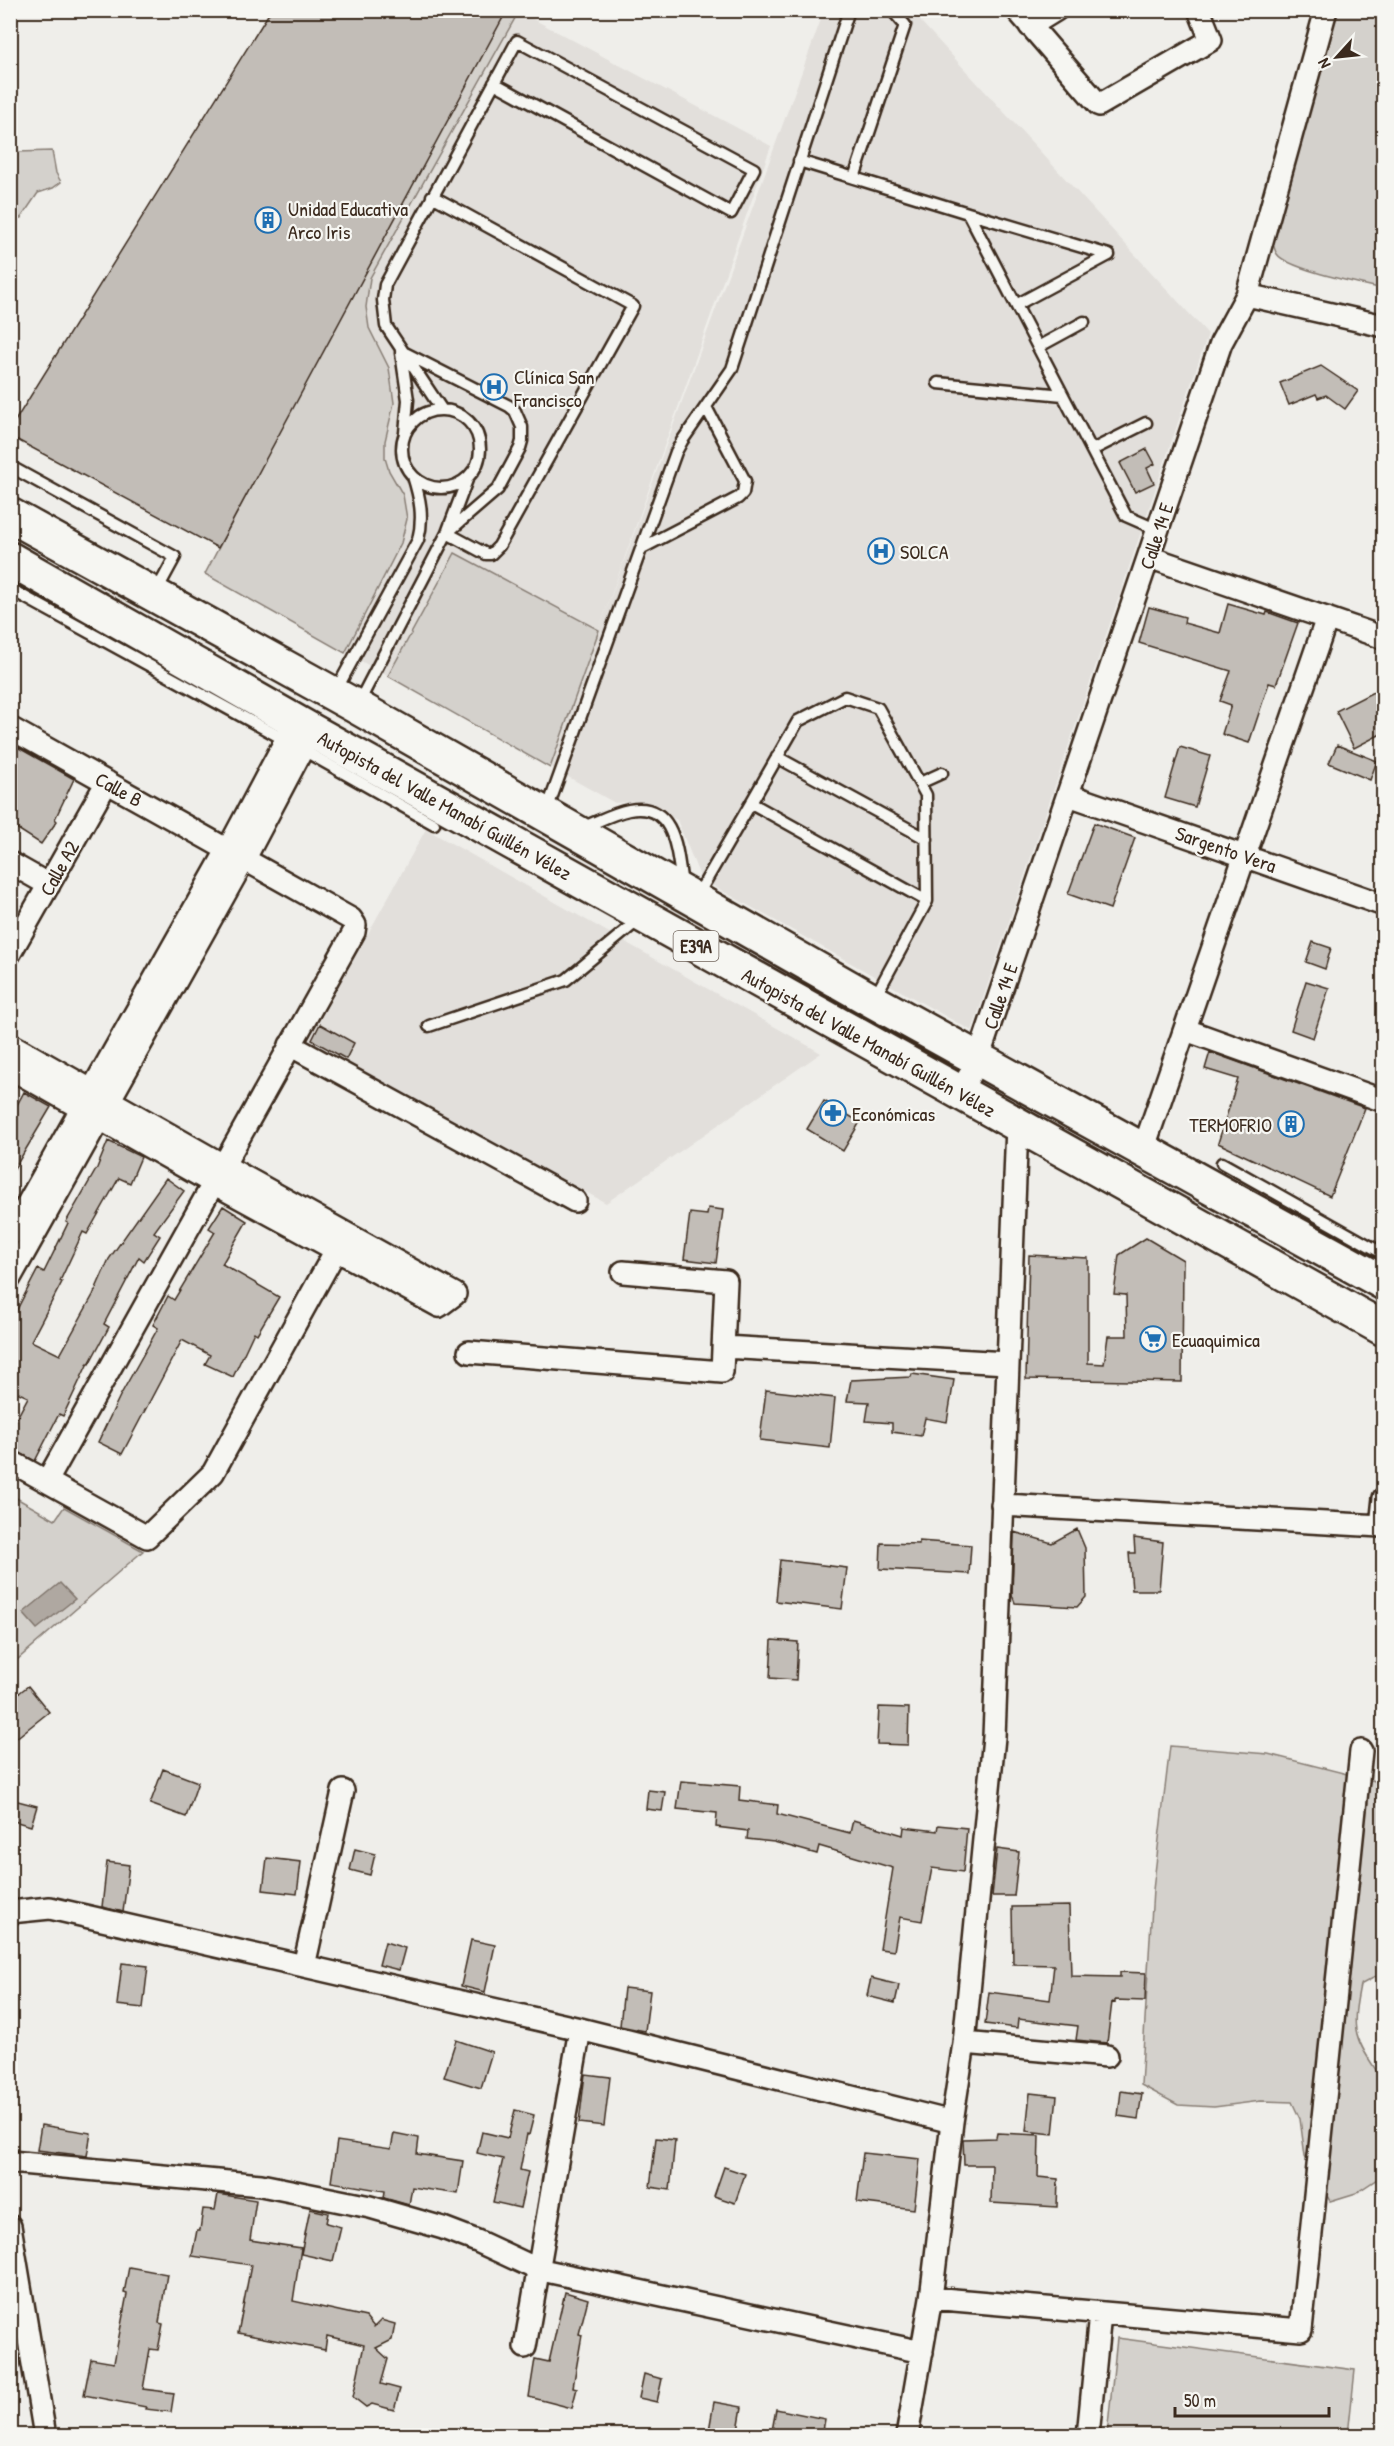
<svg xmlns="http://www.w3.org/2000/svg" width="1394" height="2446" font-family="'Patrick Hand',sans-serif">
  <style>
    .built { fill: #e2dfdb }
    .green { fill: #d4d1cc; stroke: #887e75; stroke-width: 1.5 }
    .water { fill: #afa8a1; stroke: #81766d; stroke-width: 1.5 }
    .building { fill: #c2bdb7; stroke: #3b2a1e; stroke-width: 1.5 }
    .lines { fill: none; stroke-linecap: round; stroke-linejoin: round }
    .lane-casing { stroke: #3b2a1e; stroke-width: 15 }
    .street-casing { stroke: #3b2a1e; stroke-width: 26 }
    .primary-casing { stroke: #3b2a1e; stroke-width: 38 }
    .lane { stroke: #f6f6f2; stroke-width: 10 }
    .street { stroke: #f6f6f2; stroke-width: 21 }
    .primary { stroke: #f6f6f2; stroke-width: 33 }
    .labels { text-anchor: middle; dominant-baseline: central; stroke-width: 4.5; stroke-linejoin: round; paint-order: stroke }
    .shield { fill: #f6f6f2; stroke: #73675e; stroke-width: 1.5 }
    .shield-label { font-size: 18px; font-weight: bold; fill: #3b2a1e }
    .poi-label { font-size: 20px; fill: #3b2a1e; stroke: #f6f6f2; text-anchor: start }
    .street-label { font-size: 20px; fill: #3b2a1e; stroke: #f6f6f2 }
  </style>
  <rect width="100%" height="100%" fill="#efeeea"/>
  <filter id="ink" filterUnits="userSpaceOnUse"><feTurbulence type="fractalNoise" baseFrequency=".0167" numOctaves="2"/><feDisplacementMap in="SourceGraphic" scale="12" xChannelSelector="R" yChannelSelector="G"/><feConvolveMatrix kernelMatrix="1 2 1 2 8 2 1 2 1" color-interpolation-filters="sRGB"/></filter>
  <g filter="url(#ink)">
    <path class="built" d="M518,11l253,135 -175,492 228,-627h87l297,323 -236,697 -271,-152 -24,-59 -35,-19 -27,2 -410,-229z
      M426,829l395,224 -215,150 -298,-161z"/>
    <path class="green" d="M500,11h19l-149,267 -4,29 3,21 20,40 5,35 -9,38v17l4,13 14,24 4,24 -6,24 -56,110 -140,-79z
      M1331,11h52v278c-20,-5 -96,-20 -106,-35 -7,-11 -3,-24 -2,-37z
      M11,134l3,6 -3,7 6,5 35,-1 4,22 5,9 -8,6 -15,5 -17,25h-10z
      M455,553l144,77 -49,138 -162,-92z
      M11,1495l44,25 9,-13 79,44 -132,114z
      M1170,1746l98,8 115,29v169l-2,2 -4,22 -17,9c-8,41 -8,50 16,85l7,1v104l-27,18 -26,8 -25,-45 -5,-37 -8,-17 -31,-1 -47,6 -36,-2 -37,-20 12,-195z
      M1117,2338l238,32 -7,65h-241z"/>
    <path class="water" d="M60,1583l15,16 -38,30 -14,-16z"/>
    <path class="building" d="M271,10h236l-289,538 -208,-112v-7z
      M1321,366l37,25 -13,18 -19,-14 -8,3 -2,-4 -27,11 -9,-22z
      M1147,449l8,15 -8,4 7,15 -19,9 -15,-29z
      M1228,604l38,11 1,-3 31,11 -22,62 -7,-2 -20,60 -27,-9 9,-29 -11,-4 11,-30 -92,-28 10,-36 36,10 -1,6 36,10z
      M1383,687v46l-29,15 -18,-37z
      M10,743l64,36 -19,40 2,2 -16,23 -31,-20z
      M1337,745l40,16 -7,19 -41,-17z
      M1180,747l30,9 -15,51 -30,-9z
      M1094,823l41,15 -25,71 -42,-15z
      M1313,942l18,6 -6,21 -19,-7z
      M1306,981l23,7 -16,50 -22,-8z
      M320,1024l34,19 -8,16 -34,-19z
      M1210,1052l155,56 -35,88 -112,-53 20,-64 -33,-10z
      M24,1092l27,15 -41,69v-58z
      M824,1101l36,21 -17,29 -36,-22z
      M108,1141l33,16 -11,26 -11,-5 -32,56 -4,-2 -23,49 2,1 -31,59 29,14 33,-60 16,-36 57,-81 18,13 -30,41 6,4 -16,25 -5,-4 -35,67 5,3 -20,37 -1,-1 -25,53 -4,-2 -24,47 -25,-13v-17l18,-34 -18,-8v-66l28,-54 6,3 24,-49 -2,-1 31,-54z
      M223,1206l24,15 -25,43 57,33 -22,37 -3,-2 -21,45 -28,-13 5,-9 -28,-15 -60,114 -24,-12 22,-46 38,-68 -5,-3 15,-29 6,4 41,-68 -6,-4z
      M708,1208l15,2 -7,53 -32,-4 6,-46 17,2z
      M1146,1238l37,22 -1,122 -156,-3 3,-124 59,3v105l16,1 4,-28h19l-1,-41 -12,-1 5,-39z
      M912,1374l42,6 -7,42 -22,-4 -4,18 -29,-4v-9l-26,-2 3,-19 -22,-1 4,-21 60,-3z
      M766,1390l69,8 -5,50 -70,-8z
      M1077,1529l8,19 1,49 -9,10 -62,-4 -3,-8 2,-63 38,11z
      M1134,1538l29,4 -4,48h-27l-3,-37h6z
      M919,1541l52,4 -2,29 -89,-5 1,-26 38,1z
      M780,1560l67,8 -5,41 -66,-8z
      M772,1640l26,2 -2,38 -26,-2z
      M28,1686l21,26 -39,31v-43z
      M879,1707l30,1 -1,37 -31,-1z
      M163,1769l35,13 -12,35 -36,-13z
      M681,1781l59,5 -1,14 39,5 -1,9 73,19 3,-13 50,15 1,-8 33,4 1,-6 29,3 -4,44 -31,-4 -10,53 -22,-4 -6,34 -14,-2 13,-81 -74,-22 -2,8 -43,-12 -27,-3 1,-8 -32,-4 1,-14 -40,-4z
      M648,1790l17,2 -3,19 -16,-2z
      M10,1799l27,7 -6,20 -21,-6z
      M355,1849l20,5 -5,21 -20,-5z
      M997,1849l22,3 -5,44h-22z
      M267,1858l34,4 -4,32 -34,-4z
      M107,1862l22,3 -6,47 -21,-5z
      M1069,1906l2,70 49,1v-5l26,1 -1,28 -30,-1v3l-3,-1 -5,41 -31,-3 2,-14 -60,-7 -1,9 -32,-4 4,-32 61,8 4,-35 -41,-1 -1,-57z
      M471,1940l24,5 -10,47 -24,-6z
      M385,1942l20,6 -6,22 -20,-5z
      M122,1963l26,3 -5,42 -26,-3z
      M871,1978l28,7 -4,18 -28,-7z
      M624,1988l26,3 -5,40 -25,-5z
      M456,2040l36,12 -11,36 -37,-11z
      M585,2074l25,3 -6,49 -25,-3z
      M1121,2091l21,3 -4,25 -20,-3z
      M1030,2093l27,3 -4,38 -27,-3z
      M515,2110l19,5 -5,20 -2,-1 -7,36 8,2 -8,36 -27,-6 10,-43 -26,-6 5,-21 26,6z
      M41,2125l50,8 -4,23 -50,-6z
      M394,2133l25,5 -2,16 46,7 -5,33 -46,-7 -3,18 -25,-7 1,-7 -54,-9 6,-41 54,8z
      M997,2133l42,2 -1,42 20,2 -1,28 -66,-4 1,-38h-28l-1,-26 33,-1z
      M656,2138l19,2 -5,50 -20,-3z
      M863,2153l57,6 -6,50 -57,-7z
      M724,2167l21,7 -10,29 -21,-7z
      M218,2194l38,6 -6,40 51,8 -8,53 73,16 8,10 7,-7 14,4 -3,16 -16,8 12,11 -7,25 19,5 -6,21 -22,-6 -6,3 -13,-10 11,-52 -37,-9 -2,14 -87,-17 13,-68 -59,-9 5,-26h3l3,-21 12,1z
      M310,2209l18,4 -2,10 15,4 -8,34 -32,-7z
      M129,2267l38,7 -8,49 4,1 -5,26 -8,-1 -7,40 31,4 -3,19 -26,-3 1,-2 -62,-12 7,-36 23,4 13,-69 -3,-1z
      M565,2292l23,7 -9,35 3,1 -9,52 4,1 -5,20 -43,-11 6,-38 14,3z
      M644,2374l18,5 -5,23 -18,-4z
      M714,2402l28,5 -5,29h-29z
      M776,2409l49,10 -3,17h-51z"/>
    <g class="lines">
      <g class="lane-casing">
        <path id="lane" d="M799,161l169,52 158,303 32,14
          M854,178l51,-153 -13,-15
          M968,213l141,42 -93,50
          M1038,347l46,-25
          M401,351l108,55 6,5 7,16v14l-2,7 -22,41 -51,44 39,21h5l8,-8 134,-240 -201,-110
          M401,353l7,47 -3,33
          M938,383l125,12
          M442,410l-56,-84 -3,-26 2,-15 132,-244 237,128 -23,44 -237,-130
          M402 449a39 39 0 1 1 78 0a39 39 0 1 1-78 0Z
          M1092,450l54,-27
          M10,471l3,-3 162,89 -19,35
          M642,548l96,-50 5,-5 2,-12 -39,-74
          M10,589l277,152
          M335,692l83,-152c6,-23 2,-42 -5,-64
          M358,704l89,-171 21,-56
          M303,750l131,74
          M777,757l150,82
          M920,783l22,-10
          M547,810l129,-358 6,-11 50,-72 117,-359
          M581,828c16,-6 32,-15 48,-18 47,-9 48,43 53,75
          M697,896l54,-93
          M875,997l52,-96 -1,-106 -48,-87 -33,-11 -47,24 -47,82 176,98
          M429,1026l137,-46 75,-62
          M1222,1163l162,91"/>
      </g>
      <g class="street-casing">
        <path id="street" d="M1017,10l82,95 112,-65 -12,-30
          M1030,26l26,-16
          M1247,295l137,31
          M1149,557l235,81
          M10,728l341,191 4,6 -1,7 -307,549
          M1069,795l315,110
          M10,863l39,22
          M10,953l97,-171
          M1186,1030l198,71
          M10,1044l213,121 232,129 -16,12 -226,-123 -203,-115
          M290,1045l285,156
          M960,1093l18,-34 243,-716 26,-48 79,-285
          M1143,1150l184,-532
          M10,1235l218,-386 68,-128
          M10,1278l235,-420 67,-127
          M724,1347l283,16
          M469,1352l253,20 4,-91 -103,-9
          M10,1461l137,76 66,-64 129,-234
          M1002,1505l379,21 3,-28
          M10,1912l40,-4 530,121 372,93
          M304,1966l39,-175
          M964,2043l143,13
          M10,2162l251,23 109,22 73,21 34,13 60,28 385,83
          M10,2226l35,210
          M931,2298l370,32 60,-579
          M525,2347l55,-318
          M907,2436l24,-138 21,-176 12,-79 30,-306 23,-612
          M1088,2436l12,-122"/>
      </g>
      <g class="primary-casing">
        <path id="primary" d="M10,515l347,192 516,294 511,282
          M10,559l302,172 1072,598"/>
      </g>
      <use href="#lane" class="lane"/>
      <use href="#street" class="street"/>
      <use href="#primary" class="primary"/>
    </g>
  </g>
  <defs>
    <g id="building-ring" transform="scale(1.35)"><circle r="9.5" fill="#f6f6f2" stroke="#1f6fb2" stroke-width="1.5"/><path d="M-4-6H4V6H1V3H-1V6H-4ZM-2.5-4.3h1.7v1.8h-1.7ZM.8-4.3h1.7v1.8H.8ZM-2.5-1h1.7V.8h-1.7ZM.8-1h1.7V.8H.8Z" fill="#1f6fb2"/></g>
    <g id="hospital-ring" transform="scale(1.35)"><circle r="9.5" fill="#f6f6f2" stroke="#1f6fb2" stroke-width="1.5"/><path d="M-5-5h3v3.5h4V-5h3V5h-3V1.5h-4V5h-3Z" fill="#1f6fb2"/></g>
    <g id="pharmacy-ring" transform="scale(1.35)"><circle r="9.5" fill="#f6f6f2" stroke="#1f6fb2" stroke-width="1.5"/><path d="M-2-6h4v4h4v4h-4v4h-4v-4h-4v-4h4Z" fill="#1f6fb2"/></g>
    <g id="supermarket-ring" transform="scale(1.35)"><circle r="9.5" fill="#f6f6f2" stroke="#1f6fb2" stroke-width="1.5"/><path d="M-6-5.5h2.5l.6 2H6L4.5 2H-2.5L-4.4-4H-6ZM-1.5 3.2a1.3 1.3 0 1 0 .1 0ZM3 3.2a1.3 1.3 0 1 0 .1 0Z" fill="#1f6fb2"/></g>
  </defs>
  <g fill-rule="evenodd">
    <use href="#building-ring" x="268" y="220"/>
    <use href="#hospital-ring" x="494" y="387"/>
    <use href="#hospital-ring" x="881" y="551"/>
    <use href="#pharmacy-ring" x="833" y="1113"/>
    <use href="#building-ring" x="1291" y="1124"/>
    <use href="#supermarket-ring" x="1153" y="1339"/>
  </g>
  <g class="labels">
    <rect class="shield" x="673.5" y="931" width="45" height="30" rx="4.5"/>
    <g class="shield-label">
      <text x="696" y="946">E39A</text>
    </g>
    <g class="poi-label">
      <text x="288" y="208">Unidad Educativa<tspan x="288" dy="23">Arco Iris</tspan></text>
      <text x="514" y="376">Clínica San<tspan x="514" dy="23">Francisco</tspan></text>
      <text x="900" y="551">SOLCA</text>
      <text x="852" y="1113">Económicas</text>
      <text x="1272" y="1124" text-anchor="end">TERMOFRIO</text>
      <text x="1172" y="1339">Ecuaquimica</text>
    </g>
    <g class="street-label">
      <text transform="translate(1156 536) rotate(-72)">Calle 14 E</text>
      <text transform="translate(119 789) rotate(29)">Calle B</text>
      <text transform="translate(445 805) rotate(29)">Autopista del Valle Manabí Guillén Vélez</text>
      <text transform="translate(1226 849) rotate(19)">Sargento Vera</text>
      <text transform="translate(59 868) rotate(-61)">Calle A2</text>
      <text transform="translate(1000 996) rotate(-71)">Calle 14 E</text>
      <text transform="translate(869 1042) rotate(29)">Autopista del Valle Manabí Guillén Vélez</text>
    </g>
  </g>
  <rect width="1394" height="2446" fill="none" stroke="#f6f6f2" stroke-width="36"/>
  <rect x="18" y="18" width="1358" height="2410" fill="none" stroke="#3b2a1e" stroke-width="2" filter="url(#ink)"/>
  <g transform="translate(1337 57) rotate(243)" stroke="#f6f6f2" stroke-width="4.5" paint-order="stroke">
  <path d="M0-4.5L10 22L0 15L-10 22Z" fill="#3b2a1e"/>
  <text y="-9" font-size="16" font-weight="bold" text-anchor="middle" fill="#3b2a1e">N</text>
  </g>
  <path d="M1175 2407v9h154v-9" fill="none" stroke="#3b2a1e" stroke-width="3"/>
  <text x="1184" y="2407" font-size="18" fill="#3b2a1e" stroke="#f6f6f2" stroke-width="4.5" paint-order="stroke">50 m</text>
</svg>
